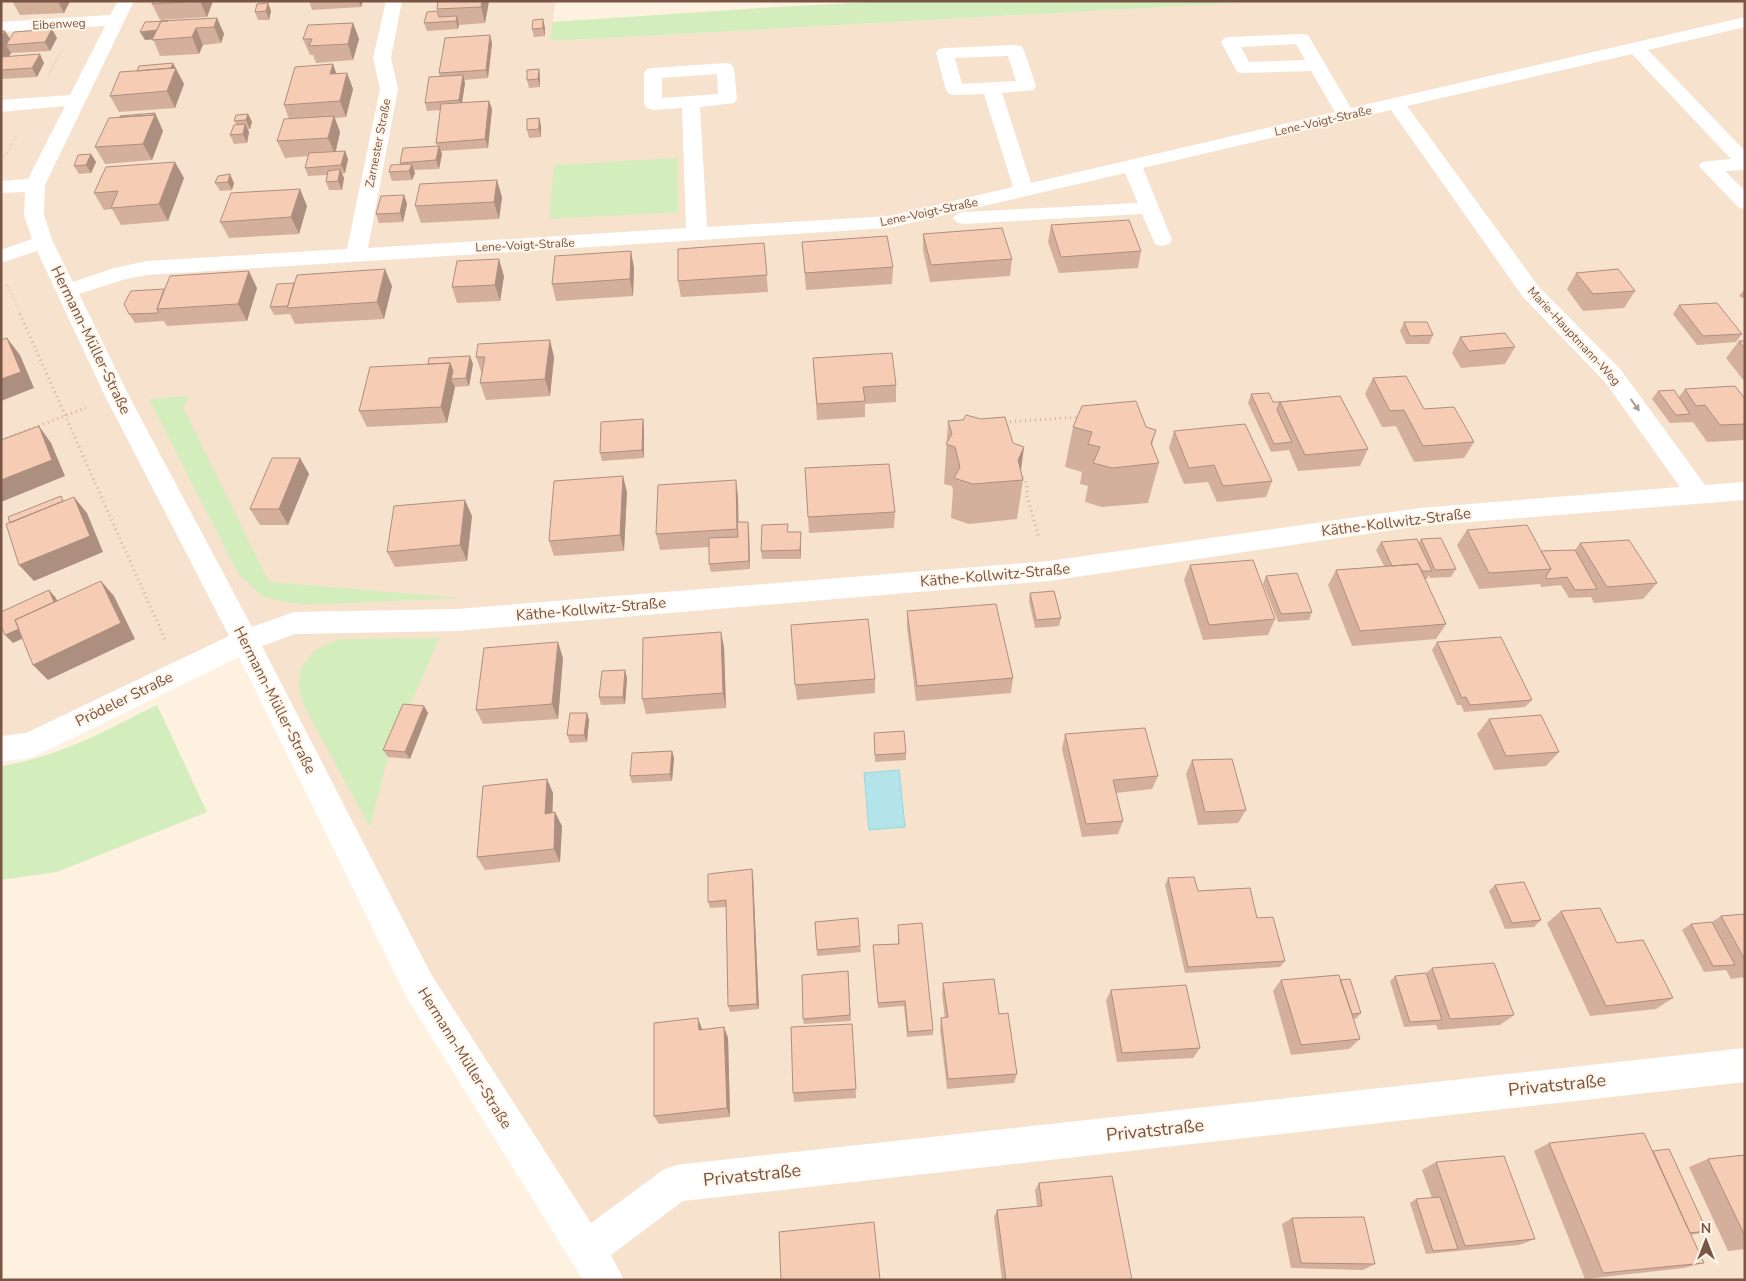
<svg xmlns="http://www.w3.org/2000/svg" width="1746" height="1281" font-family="'Nunito Sans',sans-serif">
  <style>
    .residential { fill: #f7e2ce }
    .green { fill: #d3edbd }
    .water { fill: #b3e4ea; stroke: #98d5dd }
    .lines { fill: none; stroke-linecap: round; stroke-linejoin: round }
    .path-far1 { stroke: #dbaf98; stroke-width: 2; stroke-dasharray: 0.5 2.5; stroke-linecap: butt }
    .path { stroke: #dbaf98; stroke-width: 3; stroke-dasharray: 1 4; stroke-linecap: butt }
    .minor { fill: #fff; fill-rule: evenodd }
    .wall { fill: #d4af9c }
    .shaded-wall { fill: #ad8f7f }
    .building { fill: #f7ccb5; stroke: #ad8f7f }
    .oneway { fill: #ae998f }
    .labels { text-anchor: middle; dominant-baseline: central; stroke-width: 4; stroke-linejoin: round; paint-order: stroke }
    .far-street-label { font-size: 12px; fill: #785545; stroke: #fff5e9 }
    .street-label { font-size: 15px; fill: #785545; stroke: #fff5e9 }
    .near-street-label { font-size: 18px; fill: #785545; stroke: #fff5e9 }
  </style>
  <rect width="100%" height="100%" fill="#fff1e0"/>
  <path class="residential" d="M1,1h554l-4,40 716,-40h478v1279h-1140l-186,-294 -174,-345 -244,108z"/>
  <path class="green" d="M893,1h378l-720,40 1,-19 224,-15z
    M678,158v54l-129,7 5,-54z
    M190,396l-7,11 86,175 192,16 -158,7 -40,-8 -26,-25 -88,-173z
    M439,638l-51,119 -18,70 -65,-119 -7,-22 4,-19 13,-17 24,-11z
    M157,705l50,107 -150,60 -56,8v-114c56,-8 106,-36 156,-61z"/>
  <path class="water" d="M899,770l6,57 -36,3 -5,-57z"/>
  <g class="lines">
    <path class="path-far1" d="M49,74l11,-21
      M4,158l13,-23
      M7,285l14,30"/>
    <path class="path" d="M20,314l146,328
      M1005,422l75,-5
      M1,440l85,-32
      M1020,473l7,11v12l12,42"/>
    <path class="minor" d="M118,1h16l-89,184 -1,30 9,27 20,40 41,-14 33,-7 200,-12 33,-160 -7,-31 13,-57h16l-11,57 7,31 -30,159 318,-20 -4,-120 -29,2 -6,-2 -3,-4v-31l3,-4 6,-1 72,-5 6,1 3,4 3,31 -3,4 -34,4 7,120 182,-11 124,-29 -29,-93 -29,1 -6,-1 -3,-4 -10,-37 3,-4 6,-1 70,-3 6,1 3,4 12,36 -3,4 -31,3 29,90 304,-71 -24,-41 -68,2 -6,-1 -16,-30 3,-4 6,-1 72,-3 6,1 43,73 394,-91v10l-97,23 97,101v19l-20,1 20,20v18l-7,-2 -39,-41 3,-4 29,-3 -99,-105 -225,52 132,181 82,83 84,115 40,-3v18l-325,26 -371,55 -592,50 -162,3 -33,12 169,328 160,249 72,-53 13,-5 1069,-117v34l-1062,119 -72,54 13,25h-41l-176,-282 -168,-341 -199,97 -10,4 -29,4v-26l25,-3 203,-97 -124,-240 -68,-145 -36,12v-13l31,-11 -8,-24 1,-23 -24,1v-12l27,-2 37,-73 -64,6v-12l69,-5 35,-69 -104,6v-10l109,-7zM1296,44l9,16 -56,2 -8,-15zM1008,56l8,25 -54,3 -7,-26zM717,74l1,20 -56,4v-20zM1391,110l132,187 82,85 75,105 -260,21 -371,53 -592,48 -163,3 -42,15 -123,-231 -50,-102 47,-15 21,-4 742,-47 236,-55 13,30 -175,9 -7,2 -3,4 3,4 7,2 179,-10 13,30 7,2 7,-2 3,-4 -29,-72z"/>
  </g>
  <path class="wall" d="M12,1h58l-6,12 -44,2z
    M153,1h60l-6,16 -47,3 -8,-16z
    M309,1h54l-2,6 -49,3z
    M489,1l-4,22 -26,2 -1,4 -31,2 -3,-8 13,-12v-2z
    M268,3l3,8 -2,9h-11l-3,-8z
    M217,18l7,16 -3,9 -18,2 -4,9 -39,2 -7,-17 -8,1z
    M353,23l6,16 -6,21 -37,3 -3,-8h-3l-7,-16z
    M545,28v8l-11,1 -2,-8z
    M1,31h4l5,8 47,-1 -7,13 -39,2 -2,3 35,7 -7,14 -36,2z
    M492,43l-4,35 -24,2 1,3 -3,20 27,-2 3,8 -4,39 -47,3 1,3 -3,15 -25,1 1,3 -3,7 -20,1 -3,-9 12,-7 -1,-2 37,-17 -1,-3 5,-33 -14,1 -2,-8 15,-27 -1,-3z
    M333,64l3,10 11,-1 6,16 -7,28 -11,1 5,14 -4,19h9l3,8 -3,14 -3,1 2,4 -2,12h-13l-3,-8 1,-7 -19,1 -3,-8 3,-12 -23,2 -8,-17 12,-22 -5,-14z
    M175,68l9,16 -9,24 -56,4 -9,-16z
    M539,69l1,8v10l-11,1 -2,-8z
    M155,113l8,18 -11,29 -47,4 -10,-17z
    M248,114l4,8 -2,7h-2l1,3 -2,11 -13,1 -4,-9 6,-11 -2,-3z
    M539,118l2,8v11l-12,1 -2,-8z
    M91,154l5,8 -5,11 -12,1 -5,-8z
    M218,176l16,7 -2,7 -12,1 -5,-8z
    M184,178l-16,43 -47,4 -9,-16 -8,1 -10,-17z
    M404,195l3,9 -4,18 -24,1 -3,-9z
    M502,197l-3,22 -78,4 -6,-17z
    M307,206l-8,28 -70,4 -9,-16z
    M1051,225l90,26 -3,17 -79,5 -11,-31z
    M923,234l89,25 -2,17 -80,6 -7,-32z
    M802,242l91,25 -1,17 -86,6z
    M764,243l4,49 -87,5 -3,-16z
    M634,268l-1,28 -77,5 -4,-17z
    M1576,273l59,18 -11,17 -41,3 -16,-22z
    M504,276l-4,25 -43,2 -5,-16z
    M392,286l-8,33 -89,5 -5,-10 -16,1 -4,-8z
    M257,288l-10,33 -80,5 -4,-6v1l-28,2 -6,-9z
    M1745,289v10l-6,-3z
    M1679,305l63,29 -6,8 -39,3 -24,-31z
    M1404,322l29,13 -4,9h-23l-6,-13z
    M1460,337l55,10 -10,17 -44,4 -9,-15z
    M1739,341h6v41l-19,-24z
    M476,357h78l-4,39 -64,4 -6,-17 2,-9z
    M813,358l83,27v17l-31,2v13l-48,3z
    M473,364l-4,22 -14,1 -8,36 -80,4 -8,-16z
    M1373,378l101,64 -10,16 -50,4 -18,-36 -14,1 -17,-33z
    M1685,389l60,10v41l-38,2 -14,-20 -23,1 -18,-24 6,-8 21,6z
    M1251,394l22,8 67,-6 28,53 -8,17 -62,5 -9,-21 -18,2 -23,-49z
    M643,419l1,9v30l-42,3 -2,-8z
    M948,421l76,26 -3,25 2,8 -6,39 -48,5 -18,-6 2,-28 -1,-4 -8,-2z
    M1073,427h73l10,3 -4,15 7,18 -11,40 -46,4 -17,-5 3,-16 -8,-2 2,-12 -17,-5z
    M1174,431l98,50 -6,16 -49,5 -9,-20 -24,2 -15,-36z
    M300,458l9,16 -21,51h-28l-10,-16z
    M805,468l90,44 -1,16 -85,5z
    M627,492l-3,59 -70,5 -5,-15z
    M738,496v26l11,8 1,39 -39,3 -2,-8v-17l-49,3 -4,-16z
    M472,516l-5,45 -72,6 -8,-15z
    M1467,530l74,21 34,-1 5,-7 77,40 -14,16 -49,4 -3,-6 -22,1 -8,-13 -20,2 -1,-3 -61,5 -22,-44z
    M1421,539l35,30 -5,8 -21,1 -1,-3 -2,4h-2l21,45 -10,15 -84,7 -24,-61 8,-15 48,-4 -8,-16 5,-8 38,1z
    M801,540v19h-39l-1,-8z
    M1190,565l85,54 -7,16 -65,5 -19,-60z
    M1266,576l46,36 -3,8 -31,2 -15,-38z
    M1030,593l31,25 -2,8 -24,2 -6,-27z
    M907,611l106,67 -2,15 -95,8 -9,-74z
    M1437,642l95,58 -7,7 -61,5 -3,-7h-4l-25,-55z
    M724,647l2,61 -80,6 -4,-15z
    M563,658l-5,61 -75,5 -7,-14z
    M627,678l-2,26 -24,1 -2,-8z
    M875,679v14l-78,7 -2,-15z
    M424,706l4,7 -18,46 -22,-2 -5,-7z
    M587,713l2,7 -2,22 -17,1 -3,-8z
    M1489,719l70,33 -13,14 -52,4 -17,-36z
    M874,733l32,20v7l-31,2z
    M1065,734l93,42 -6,13 -36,4 7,28 -5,13 -36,3 -20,-88z
    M672,751l2,7 -2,23 -40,2 -2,-7z
    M1192,760l54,50 -8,13 -40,2 -12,-51z
    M547,779l6,14 -1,20 10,13 -2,36 -75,8 -8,-13z
    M752,869l1,6 6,134 -29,3 -2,-6 -2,-99 -16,1 -2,-6z
    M1168,878l30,13 87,70 -5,6 -95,6 -20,-88z
    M1495,885l46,35 -7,7 -29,2 -16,-38z
    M1561,911l56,32 56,55 -17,11 -66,7 -43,-93z
    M1745,914v63l-14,2 -5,-9 -22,2 -22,-42 9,-6 21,-2 9,-6z
    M815,922l45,24 1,6 -44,4z
    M898,925l35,105v5l-26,2 -3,-31 -26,2 -5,-63 25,-1z
    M1432,968l82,47 -14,10 -62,5 -2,-5 -32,2 -14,-46 5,-5 31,-3z
    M848,971l3,50 -47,3 -1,-5z
    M1281,980h59l21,33 -5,6h-3l7,20 -11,10 -58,6 -18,-64z
    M943,983l56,31 18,60 -3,9 -67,6 -7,-60 1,-11h4l-3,-24z
    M1111,990l89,58 -7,10 -76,4 -11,-62z
    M852,1024l4,74 -62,4 -1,-9z
    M724,1027l4,11 2,79 -71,7 -5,-8 48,-87v1z
    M1549,1143l104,8 54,80 -10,3 -6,1 13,28 -20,5 -99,11 -51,-128z
    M1745,1155v94l-17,2 -39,-84 19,-8z
    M1436,1162l99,77 -16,6 -93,9 -16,-51 6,-4 16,-1 -10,-28z
    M1039,1183l93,97h-130l-8,-63 3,-7 40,-4 -2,-16z
    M1292,1218l83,46 -12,6 -72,-2 -9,-44z"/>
  <path class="shaded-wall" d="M58,1h12l-6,12z
    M200,1h13l-6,16z
    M359,1h4l-2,6z
    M482,1h7l-4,22 -4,-16z
    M268,3l3,8 -2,9 -3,-9z
    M457,16l2,9 -1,4 -2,-8z
    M217,18l7,16 -3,9 -7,-16z
    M543,19l2,9v8l-2,-8z
    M353,23l6,16 -6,21 -5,-16z
    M196,28l7,17 -4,9 -7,-17z
    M52,29l5,9 -7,13 -5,-9z
    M164,29l4,9 -23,2 -5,-8z
    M5,31l8,13 -7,1 5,8 -10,17v-33z
    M490,35l2,8 -4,35 -2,-8z
    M40,54l4,9 -7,14 -5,-9z
    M173,63l11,21 -9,24 -8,-17 1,-16z
    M333,64l6,17 -9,-7z
    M539,69l1,8v10l-2,-8z
    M347,73l6,16 -7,28 -6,-16z
    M463,75l2,8 -4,26 -2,-9z
    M489,101l3,8 -4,39 -3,-9z
    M155,113l8,18 -11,29 -9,-16z
    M248,114l4,8 -2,7 -4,-9z
    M334,116l6,16 -5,22 -7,-16z
    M539,118l2,8v11l-2,-8z
    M245,124l4,8 -2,11 -4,-9z
    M439,146l3,8 -3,15 -3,-9z
    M345,151l3,8 -3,14 -4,-8z
    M91,154l5,8 -5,11 -5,-8z
    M175,162l9,16 -16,43 -9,-17z
    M412,164l3,9 -3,7 -3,-9z
    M340,169l4,9 -2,12 -4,-9z
    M230,174l4,9 -2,7 -4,-8z
    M497,180l5,17 -3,22 -5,-17z
    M300,189l7,17 -8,28 -8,-17z
    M404,195l3,9 -4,18 -3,-9z
    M631,251l3,17 -1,28 -3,-17z
    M499,259l5,17 -4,25 -5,-16z
    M385,269l7,17 -8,33 -7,-17z
    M249,271l8,17 -10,33 -9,-17z
    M7,338l13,17 14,33 -33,13v-22z
    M550,340l4,17 -4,39 -5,-17z
    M470,356l3,8 -4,22 -3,-8z
    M450,363l6,15 -5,1 4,8 -8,36 -6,-16z
    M643,419l1,9v30l-2,-8z
    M39,426l12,17 14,33 -64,26v-22z
    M1024,447l-5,33 -1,-20z
    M300,458l9,16 -21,51 -9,-16z
    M623,476l4,16 -3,59 -4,-16z
    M736,480l2,16 1,49 -2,-16z
    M74,497l13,16 16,39 -69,29 -15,-16z
    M465,500l7,16 -5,45 -7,-16z
    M748,522l1,8 1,39 -1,-8z
    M801,532v27l-1,-9z
    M101,581l13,15 21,43 -87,41 -15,-15z
    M49,590l7,8 9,21 -52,24 -8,-8z
    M721,632l3,15 2,61 -3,-15z
    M558,642l5,16 -5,61 -6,-15z
    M625,670l2,8 -2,26 -2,-7z
    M424,706l4,7 -18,46 -5,-7z
    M587,713l2,7 -2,22 -3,-7z
    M672,751l2,7 -2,23 -2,-7z
    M547,779l6,14 -1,34 -7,-13z
    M555,812l7,14 -2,36 -6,-13z
    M752,869l1,6 6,134 -2,-5z
    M698,1018l4,11 1,11 -4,-10z
    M724,1027l4,11 2,79 -3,-9z"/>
  <path class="building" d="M153,1h44l-45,3z
    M438,1h44l-1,6 -44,2z
    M268,3l-2,8 -11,1 2,-8z
    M437,11l2,6 18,-1 -1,5 -32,2 3,-11z
    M217,18l-3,9 -18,1 -4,9 -40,3 9,-19z
    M543,19v9l-11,1 1,-9z
    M161,21l-4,9 -17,2 5,-10 23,-1z
    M353,23l-5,21 -39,2 3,-7h-9l5,-14z
    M52,29l-7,13 -39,3 8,-13z
    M1,31h4l-4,6z
    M490,35l-4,35 -47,3 6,-35z
    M40,54l-8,14 -31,2v-13z
    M173,63l-2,5 -34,3 2,-5z
    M333,64l-3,10 17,-1 -7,28 -56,4 11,-38z
    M176,68l-9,23 -57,5 10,-24z
    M539,69l-1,10 -11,1v-10z
    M463,75l-4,25 -34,3 4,-26z
    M489,101l-4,38 -49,4 5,-39z
    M155,113l-1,2 -34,2v-1z
    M248,114l-2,6 -12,1 2,-6z
    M155,115l-12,29 -48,3 14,-29z
    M334,116l-6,22 -51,3 7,-22z
    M539,118v11l-12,1v-11z
    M245,124l-2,10 -13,1 4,-10z
    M439,146l-3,14 -36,3 3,-15z
    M345,151l-4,14 -36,3 4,-15z
    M91,154l-5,11 -12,1 4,-11z
    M175,162l-16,42 -48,4 7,-17 -24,2 12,-26z
    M412,164l-3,7 -20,1 2,-7z
    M340,169l-2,12 -12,1 2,-11z
    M230,174l-2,8 -13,1 3,-7z
    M497,180l-3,22 -79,4 5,-22z
    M300,189l-9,28 -71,5 11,-29z
    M404,195l-4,18 -24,1 5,-18z
    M1129,220l12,31 -80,6 -10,-32z
    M1002,228l10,31 -81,6 -8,-31z
    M887,236l6,31 -88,6 -3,-31z
    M764,243l3,32 -89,6v-32z
    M631,251l-1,28 -78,5 3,-28z
    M499,259l-4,26 -43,2 5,-26z
    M385,269l-8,33 -90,6 10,-33z
    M1618,269l17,22 -42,3 -17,-21z
    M249,271l-11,33 -81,5 13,-33z
    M294,283l-6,23 -18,1 7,-23z
    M164,289l-7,20 1,3v1l-29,1 -5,-10 7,-13z
    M1717,303l25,31 -39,2 -24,-31z
    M1404,322h23l6,13 -23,1z
    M1505,333l10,14 -46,4 -9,-14z
    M7,338l14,34 -20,7v-39z
    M550,340l-5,39 -65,4 5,-26h-9l2,-13z
    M1739,341h6v8z
    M892,353l4,32 -33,2 2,14 -48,3 -4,-46z
    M470,356l-4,22 -15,1 2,-8 -3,-8 -22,1 1,-6z
    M450,363l-9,44 -82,4 11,-44z
    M1406,376l18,33 30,-2 20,35 -51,4 -19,-36 -14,1 -17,-33z
    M1735,386l10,13v25l-25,1 -15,-20 -9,1 -11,-17z
    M1674,390l16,24 -14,1 -18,-24z
    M1269,393l4,9h7l-3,8 15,32 -18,2 -23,-50z
    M1340,396l28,53 -63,6 -25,-53z
    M1136,401l10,26 10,3 -5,13 8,20 -47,5 -19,-5 7,-16 -12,-3 4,-12 -19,-5 9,-21z
    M966,415l15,4 24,-2 8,26 11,4 -6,13 5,20 -50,4 -19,-6 6,-11 -5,-20 -9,-3 6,-10 -4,-13 15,-1z
    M643,419l-1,31 -42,3 1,-31z
    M1245,424l27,57 -49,5 -9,-21 -25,3 -15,-37z
    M39,426l13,34 -51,20v-40z
    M272,458h28l-21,51h-29z
    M889,464l6,48 -87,5 -3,-49z
    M623,476l-3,59 -71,6 5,-60z
    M736,480l1,49 -81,5 2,-49z
    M61,496l2,5 -53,22 -2,-6z
    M74,497l16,39 -71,29 -13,-41z
    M465,500l-5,45 -73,7 7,-46z
    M737,522h11l1,39 -40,3v-26l29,-1z
    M788,524l-1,8h14l-1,18 -39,1 1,-26z
    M1527,525l24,44 -62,4 -22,-43z
    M1441,538l15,31 -21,1 -14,-31z
    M1417,539l15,32h-10l-4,-7 -26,2 -11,-24z
    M1629,540l28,43 -50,4 -27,-44z
    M1575,550l22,39 -22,1 -8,-13 -20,2 -1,-3 5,-7 -10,-18z
    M1253,560l22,59 -66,6 -19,-60z
    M1418,564l28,60 -86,7 -24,-61z
    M1297,573l15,39 -31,2 -15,-38z
    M101,581l20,42 -88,42 -18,-45z
    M49,590l5,12 -39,18 4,9 -14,6 -4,-10v-13z
    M1054,591l7,27 -25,2 -6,-27z
    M996,604l17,74 -96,8 -10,-75z
    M868,619l7,60 -80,6 -4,-60z
    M721,632l2,61 -81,6 1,-61z
    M1501,637l31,63 -62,5 -4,-8 -4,1 -25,-56z
    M558,642l-6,62 -76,6 8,-62z
    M625,670l-2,27h-24l3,-26z
    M403,704l21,2 -19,46 -22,-2z
    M570,713h17l-3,22h-17z
    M1541,715l18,37 -53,4 -17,-37z
    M1145,728l13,48 -45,4 10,41 -37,3 -21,-90z
    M904,731l2,22 -31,2 -1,-22z
    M672,751l-2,23 -40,2 2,-23z
    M1232,759l14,51 -41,2 -13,-52z
    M547,779l-2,35 10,-2 -1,37 -77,8 6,-71z
    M752,869l5,135 -29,2 -2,-106 -18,2v-28z
    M1194,877l4,14 52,-3 7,30 16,-1 12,44 -97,6 -20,-89z
    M1524,882l17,38 -29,3 -17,-38z
    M1600,908l17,35 26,-3 30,58 -67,8 -45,-95z
    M1745,914v46l-24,-44z
    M858,918l2,28 -43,4 -2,-28z
    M1712,922l23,43 -22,1 -22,-42z
    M922,923l11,107 -25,2 -3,-31 -27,2 -5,-58 26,-1 -1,-19z
    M1494,963l20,52 -64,4 -18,-51z
    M848,971l2,44 -47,4 -1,-44z
    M1426,973l16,47 -32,2 -15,-46z
    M1339,975l21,64 -59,6 -20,-65z
    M994,979l5,35 9,-1 9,61 -69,5 -7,-61 7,-1 -5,-34z
    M1350,979l11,34 -9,1 -12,-34z
    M1186,985l14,63 -78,5 -11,-63z
    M698,1018l1,12 25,-3 3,81 -73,8v-93z
    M852,1024l4,65 -63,4 -2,-66z
    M1644,1133l60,130 -101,10 -54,-130z
    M1669,1149l38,82 -17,2 -37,-82z
    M1745,1155v81l-37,-77z
    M1504,1156l31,83 -70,7 -29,-84z
    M1112,1176l20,104h-126l-9,-70 45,-4 -3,-23z
    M1440,1197l18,52 -25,2 -17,-52z
    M1364,1217l11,47 -74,-1 -9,-45z
    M874,1222l6,58h-99l-2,-48z"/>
  <defs><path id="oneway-solid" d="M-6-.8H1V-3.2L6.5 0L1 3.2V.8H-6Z" transform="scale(1.25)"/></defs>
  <use class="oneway" href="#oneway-solid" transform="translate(1635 405) rotate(54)"/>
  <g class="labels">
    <g class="far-street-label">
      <text transform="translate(59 24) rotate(-3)">Eibenweg</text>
      <text transform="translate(1323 121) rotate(-13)">Lene-Voigt-Straße</text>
      <text transform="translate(378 143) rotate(-79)">Zarnester Straße</text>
      <text transform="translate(929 212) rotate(-12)">Lene-Voigt-Straße</text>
      <text transform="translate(525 245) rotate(-3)">Lene-Voigt-Straße</text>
      <text transform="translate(1574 336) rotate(47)">Marie-Hauptmann-Weg</text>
    </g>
    <g class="street-label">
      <text transform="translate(91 340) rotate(64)">Hermann-Müller-Straße</text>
      <text transform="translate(1396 522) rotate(-7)">Käthe-Kollwitz-Straße</text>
      <text transform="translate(995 575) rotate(-5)">Käthe-Kollwitz-Straße</text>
      <text transform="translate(591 609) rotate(-5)">Käthe-Kollwitz-Straße</text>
      <text transform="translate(124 699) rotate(-26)">Prödeler Straße</text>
      <text transform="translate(275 700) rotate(63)">Hermann-Müller-Straße</text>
      <text transform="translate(465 1058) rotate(58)">Hermann-Müller-Straße</text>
    </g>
    <g class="near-street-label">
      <text transform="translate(1557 1085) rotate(-6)">Privatstraße</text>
      <text transform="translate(1155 1130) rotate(-6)">Privatstraße</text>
      <text transform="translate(752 1175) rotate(-6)">Privatstraße</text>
    </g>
  </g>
  <rect width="1746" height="1281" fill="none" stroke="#785545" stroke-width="5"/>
  <g transform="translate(1706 1241)" stroke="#fff5e9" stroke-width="4" paint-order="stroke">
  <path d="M0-4L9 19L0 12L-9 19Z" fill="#785545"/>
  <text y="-8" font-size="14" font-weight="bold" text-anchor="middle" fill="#785545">N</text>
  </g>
</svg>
